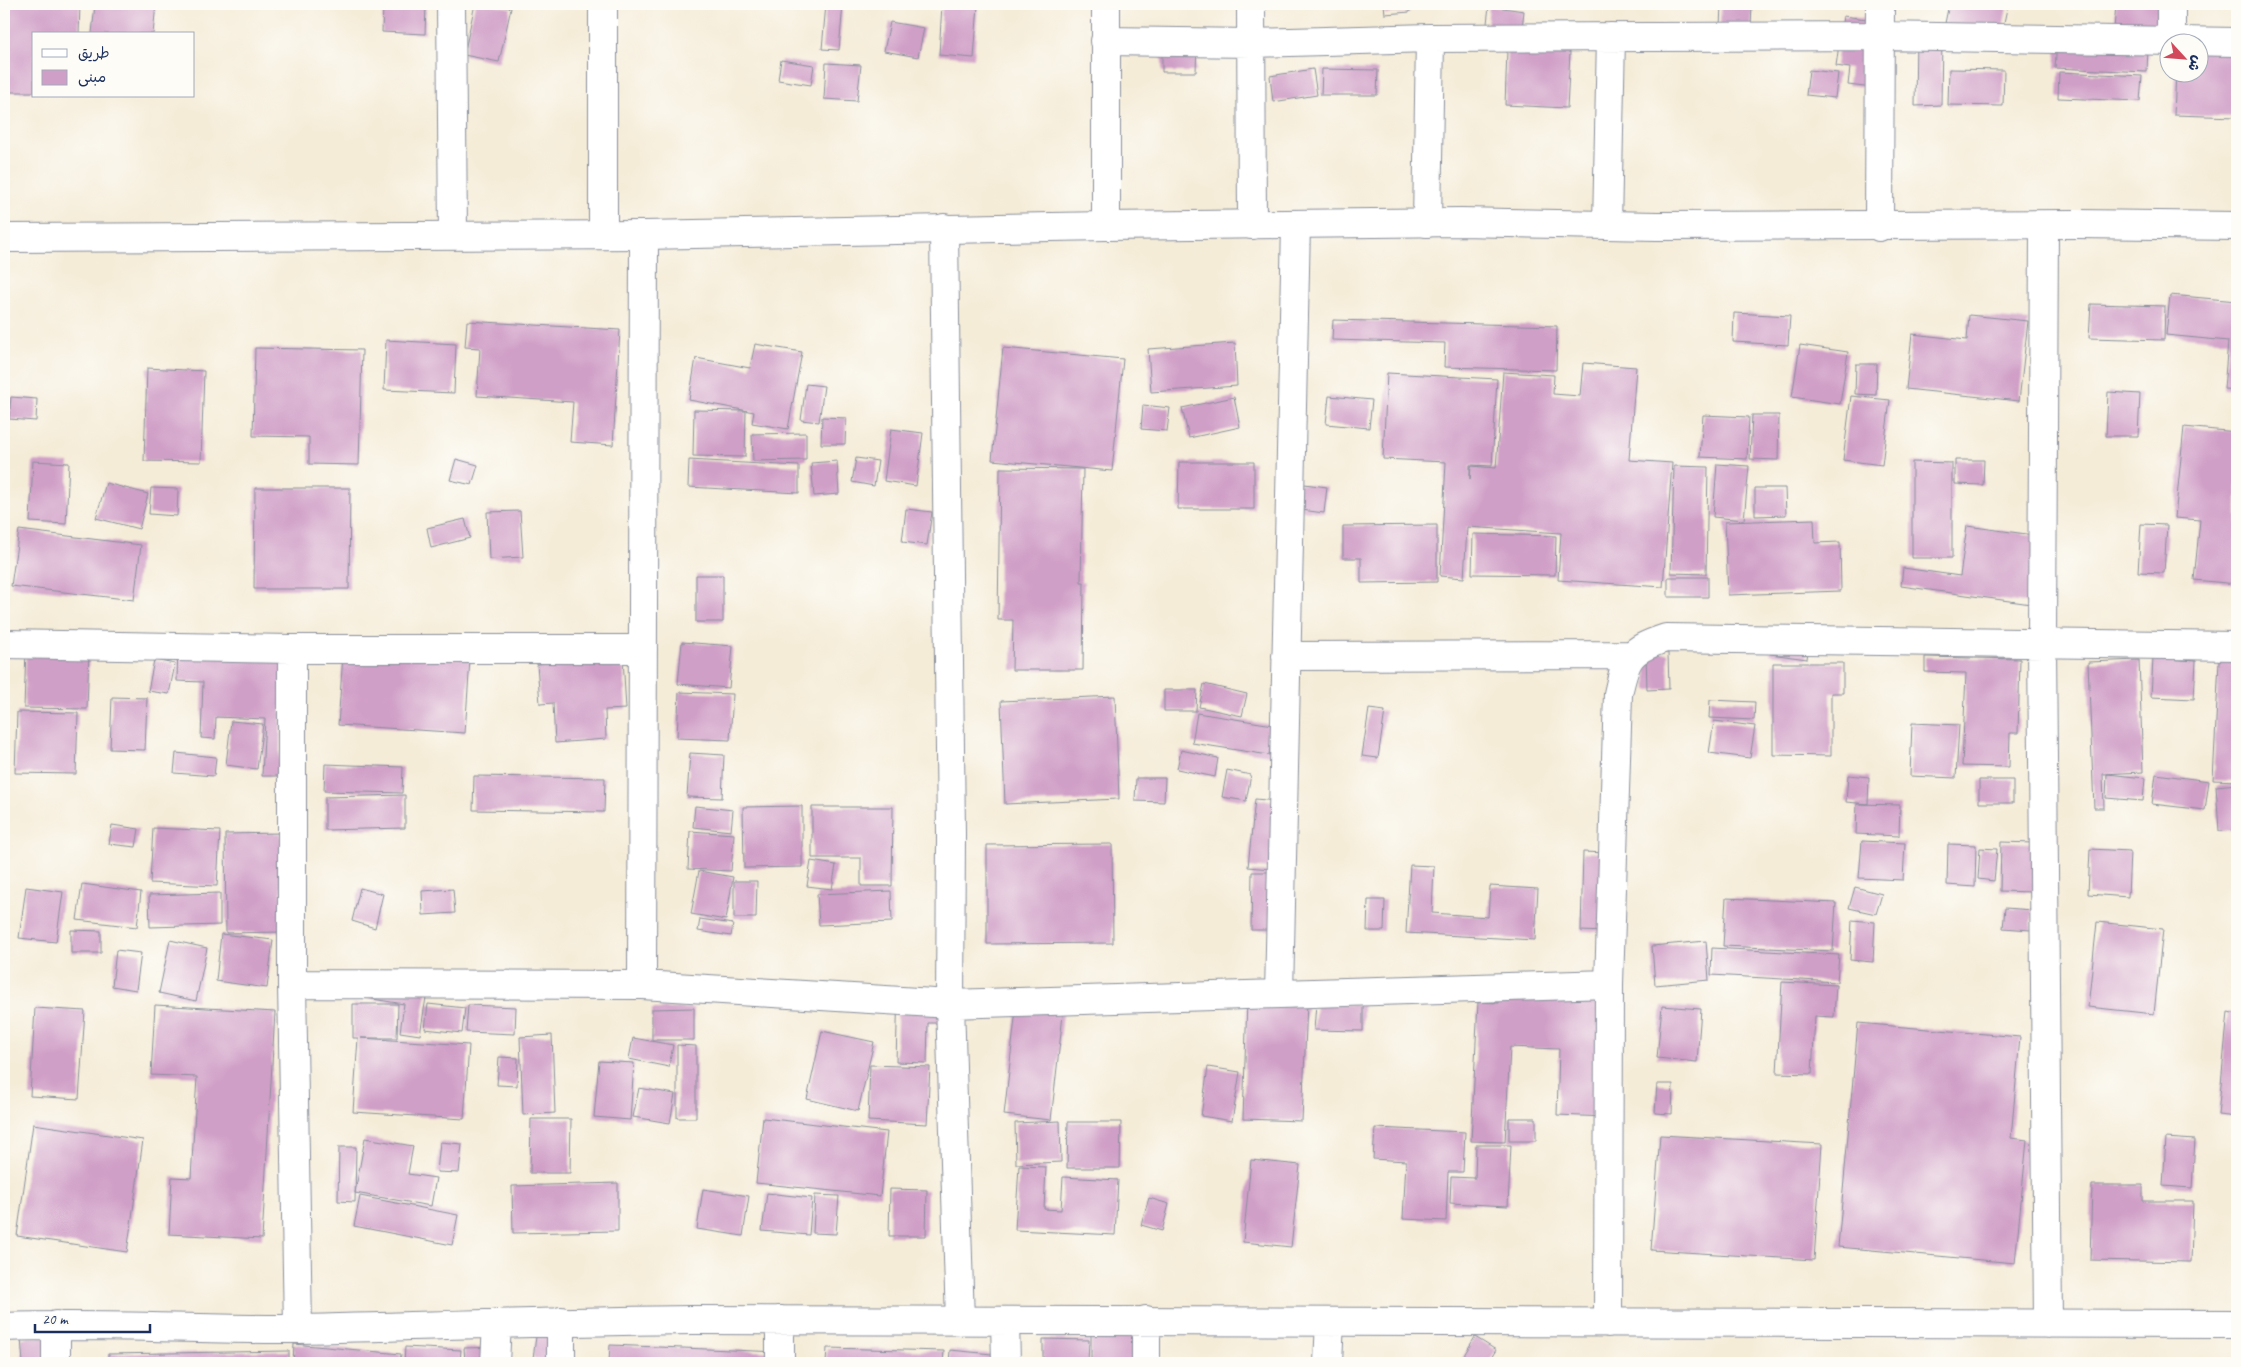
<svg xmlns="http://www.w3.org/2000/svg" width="2241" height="1367" font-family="Caveat,'Playpen Sans Arabic',sans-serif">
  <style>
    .building { fill: #d09fc7 }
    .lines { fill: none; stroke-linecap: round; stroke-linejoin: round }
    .street-casing { stroke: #888e9b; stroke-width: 30 }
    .secondary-casing { stroke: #888e9b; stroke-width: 30 }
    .street { stroke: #fff; stroke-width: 28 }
    .secondary { stroke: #fff; stroke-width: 28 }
  </style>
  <rect width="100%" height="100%" fill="#fdfcf7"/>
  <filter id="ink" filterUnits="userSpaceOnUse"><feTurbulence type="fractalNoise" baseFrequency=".02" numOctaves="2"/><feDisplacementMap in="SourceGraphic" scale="10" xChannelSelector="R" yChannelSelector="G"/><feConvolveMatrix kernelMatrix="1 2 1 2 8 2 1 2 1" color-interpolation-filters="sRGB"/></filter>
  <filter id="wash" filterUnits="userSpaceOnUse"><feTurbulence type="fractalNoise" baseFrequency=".0096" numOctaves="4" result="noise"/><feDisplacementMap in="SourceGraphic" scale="20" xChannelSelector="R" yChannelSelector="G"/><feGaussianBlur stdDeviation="1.12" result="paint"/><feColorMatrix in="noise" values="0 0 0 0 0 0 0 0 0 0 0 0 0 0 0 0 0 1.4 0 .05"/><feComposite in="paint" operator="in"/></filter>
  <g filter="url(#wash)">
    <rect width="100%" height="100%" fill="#f5ecd8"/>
    <g id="blocks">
      <path class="building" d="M4,4h76l-1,30h-45v58h-30z
        M95,4h61l-3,30h-61z
        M383,4h43l-1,30 -43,-2z
        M475,4h14l22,4 -12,54 -35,-7z
        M826,4h17l-4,46 -17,-1z
        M942,4l36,1 -4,53 -35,-3z
        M1384,4h25l1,8 -25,2z
        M1721,4h31l-1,23h-31z
        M1949,4h59l-8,37 -56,-13z
        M2116,4h45l-2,28 -45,-3z
        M1489,6l35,5 -3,26 -35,-5z
        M1843,16l39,5 -9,67 -25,-3 2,-17 -14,-2z
        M890,22l34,6 -6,29 -34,-6z
        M1916,37h26l-1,68 -26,1z
        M1162,42h35l-1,30h-34z
        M2057,43l91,3 -1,26 -92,-4z
        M1507,50l63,2 -3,56 -62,-3z
        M2198,50l39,2v65l-63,-2 2,-43h22z
        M781,60l33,5 -3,20 -33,-5z
        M826,63l35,2 -4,36 -33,-2z
        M1313,69l4,26 -44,7 -3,-26z
        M1322,69l56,1 -1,25h-56z
        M1949,69l55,1 -1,36 -55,-1z
        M1809,70l29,3 -3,25 -29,-3z
        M2059,72l83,4 -2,25 -82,-3z
        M2170,295l67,6v89l-13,-1 4,-48 -62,-6z
        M2091,304l74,2 -1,34 -75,-2z
        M1734,313l56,3 -2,29 -55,-3z
        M1969,315l59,6 -9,80 -113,-12 6,-55 55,6z
        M1333,320l224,6 -1,44 -112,-3 1,-24 -113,-3z
        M467,321l153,9 -7,115 -43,-3 3,-40 -96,-6 3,-48 -15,-1z
        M386,340l70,4 -2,49 -70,-3z
        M1235,343l2,43 -86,6 -3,-43z
        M755,344l47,8 -14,77 -36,-6 2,-11 -65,-12 7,-42 54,10z
        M1800,345l48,7 -8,52 -48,-7z
        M255,348l107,2 -3,115 -50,-1v-27l-56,-1z
        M1003,348l120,11 -11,112 -120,-11z
        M1583,363l53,4 -7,93 43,3 -9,124 -105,-7 3,-47 -94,-6 -3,51 -24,-2 6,-114 -63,-3 4,-86 110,6 -5,87 -22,-1v14l1,-13 25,2 7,-96 51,3 -1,19 27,2z
        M1856,364h21l-1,31 -21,-1z
        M147,368l57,3 -3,91 -57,-1z
        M806,384l18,2 -5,36 -18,-2z
        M2108,392l32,2 -2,42h-32z
        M1329,396l43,4 -3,28 -43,-4z
        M1851,396l39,4 -8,65 -39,-5z
        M11,397l26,2 -1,22 -27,-2z
        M1234,397l6,30 -51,11 -7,-30z
        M1143,405l27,3 -3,23 -26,-2z
        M694,410l52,1 -1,46 -52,-1z
        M1703,415l46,2 -2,42 -47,-2z
        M1752,415h27l-1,45 -28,-1z
        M822,417l24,1 -1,26h-24z
        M2184,427l53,5v152l-43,-4 6,-60 -25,-2z
        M891,429l32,4 -7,53 -32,-5z
        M806,433v27l-53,1 -1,-27z
        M856,458l22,3 -4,25 -22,-4z
        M456,459l22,6 -6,20 -22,-5z
        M689,460l110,6v27l-111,-6z
        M1955,460h29l-1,25 -28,-1z
        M33,461l36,2 -3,61 -36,-2z
        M837,461l2,33 -25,2 -3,-33z
        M1179,462h75v47h-76z
        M1912,462l40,1v95h-40z
        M1717,464l32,2 -5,54 -31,-3z
        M1674,466l34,1 -2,107 -35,-1z
        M1000,468l83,1 -2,113h3l-1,88h-71l1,-50h-15z
        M106,483l42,11 -9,35 -43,-11z
        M1297,483l30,4 -3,26 -30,-4z
        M151,488l27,1 -1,27 -28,-2z
        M255,488h95l-1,101h-95z
        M1755,488h30l1,27 -31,1z
        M906,509l26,3 -5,33 -25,-3z
        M520,511l3,46 -34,2 -2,-47z
        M465,519l5,19 -39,10 -4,-20z
        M1814,519l1,24 25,-1 1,49 -113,4 -3,-73z
        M2141,524l26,1 -3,48 -26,-1z
        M1437,525v57l-76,1v-25h-18v-32z
        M1967,526l74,10 -10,68 -130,-18 2,-18 57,8z
        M19,530l122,15 -7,55 -123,-14z
        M1473,534l83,2 -1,39 -83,-1z
        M696,575h27v47h-27z
        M1668,577h40v20h-40z
        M1773,637l36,5 -2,17 -37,-5z
        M2220,641l17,1v139l-24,-1z
        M682,642l51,4 -4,42 -51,-4z
        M178,646l105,4 -4,126h-17l3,-57 -49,-2 -1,22 -14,-1 2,-56 -26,-1z
        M26,648l63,2 -2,59 -63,-1z
        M1646,653h22l1,36 -22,1z
        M343,655l127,4 -5,74 -127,-8z
        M1925,657l95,2 -2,74h-8l-1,34 -47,-1 4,-93 -41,-1z
        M623,658l3,51 -21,1 1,29 -51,4 -2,-40 -13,1 -3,-40z
        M2153,658l43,3 -2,38 -43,-2z
        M154,660l21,4 -6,30 -21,-3z
        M2139,660l4,112 -40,2 1,34h-10l-6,-146z
        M1773,663h70v30h-12v63l-58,-1z
        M1204,684l43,10 -5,22 -43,-9z
        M1164,690h33l-1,21h-32z
        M679,692l54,2 -3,46 -53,-2z
        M1115,696l4,103 -114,5 -4,-103z
        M112,697l35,1 -2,52 -35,-1z
        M1710,700l45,2 -1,18 -45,-2z
        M1369,709l16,2 -7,47 -16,-2z
        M17,712l61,1 -2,61 -61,-1z
        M1197,713l76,12 -4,30 -77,-12z
        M231,721l32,3 -6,45 -31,-4z
        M1714,721l41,5 -5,32 -41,-5z
        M1912,723l47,2 -3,53 -46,-2z
        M1181,750l37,8 -3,19 -38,-8z
        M176,753l40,4 -2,19 -40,-3z
        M690,753l34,2 -2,43 -35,-1z
        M325,764l78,3 -1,26 -78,-2z
        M1227,770l24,5 -5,26 -24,-4z
        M2107,774l38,4 -2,23 -37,-3z
        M2156,774l53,7 -4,29 -53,-6z
        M1848,775l21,2 -1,27 -22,-2z
        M474,776l131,2 -1,34 -131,-2z
        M1136,778h29l-1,24 -29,-1z
        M1979,780h34v23h-34z
        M2237,784v46l-18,1 -3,-45z
        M405,795v33l-80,2v-33z
        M1255,799l33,3 -7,68 -33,-3z
        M1857,804l43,1 -1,31 -43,-2z
        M695,806l38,4 -2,21 -38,-4z
        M802,806v61l-58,1 -1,-61z
        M812,807h81l-1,79h-31v-28h-49z
        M112,825l27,4 -3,18 -27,-3z
        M153,828l67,3 -3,55 -67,-3z
        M690,831l44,3 -3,37 -43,-2z
        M281,833l1,99 -56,1 -1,-99z
        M1862,841l43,2 -2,37 -44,-2z
        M2001,842l33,1v49l-34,-1z
        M1112,844l1,99 -126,1v-99z
        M1948,844l28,1 -1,42 -28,-2z
        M1980,848l17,1 -3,32 -16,-2z
        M2090,849l40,2 -2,46 -40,-3z
        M1583,852l24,1 -3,79 -23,-1z
        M811,861l25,4 -4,24 -25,-3z
        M1410,865l24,1 -2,47 56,4 2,-31 48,3 -3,51 -129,-7z
        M699,871l34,6 -7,43 -35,-6z
        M1252,872h29v58h-30z
        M734,881h23l-1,37h-22z
        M82,884l59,8 -4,35 -60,-7z
        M26,887l37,5 -7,50 -37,-4z
        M1855,887l27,7 -6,20 -27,-6z
        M360,888l23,6 -8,34 -23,-7z
        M453,889l2,24 -32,2 -1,-24z
        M891,891l1,31 -73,3 -2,-31z
        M220,893v32l-70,2 -1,-32z
        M1726,898l110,5 -3,48 -110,-5z
        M1368,900h17l-1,31h-17z
        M2005,908l28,2 -2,20 -28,-2z
        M700,919l33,5 -2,12 -33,-5z
        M1852,920l23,2 -2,40 -23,-2z
        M2097,922l66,7 -9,85 -66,-7z
        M71,930l30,1v22h-30z
        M221,934l52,6 -6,48 -51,-7z
        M170,940l37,8 -11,53 -37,-8z
        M1706,941l3,39 -54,5 -3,-39z
        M1712,948l127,7 -2,27 -126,-7z
        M116,950l25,3 -5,37 -24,-4z
        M1782,982l54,3 -2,32 -19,-1 -3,58 -35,-1z
        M1501,983l112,4 -6,130 -50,-2 2,-66 -49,-2 -5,95 -34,-1 7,-139 21,1z
        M428,985l-8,50 -20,-3 4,-28 -51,-8z
        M898,989l44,1v33h-14l-1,40 -31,-1z
        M1017,1001l47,5 -13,114 -47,-5z
        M1247,1001l60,2 -5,118 -59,-2z
        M353,1004h45l-1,34h-36l108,7 -5,74 -111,-7 5,-74h-5z
        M428,1004l37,4 -3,25 -37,-4z
        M1316,1004l47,1v26l-49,-1z
        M155,1005l120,7 -13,227 -93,-5 3,-57 19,1 6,-101 -46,-2z
        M468,1005l48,2 -1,27 -49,-2z
        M1662,1006l39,3 -4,53 -40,-4z
        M35,1008l50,3 -6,88 -49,-3z
        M694,1008v32h-42v-31z
        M2228,1012l9,2v103l-19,-2z
        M1858,1023l162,14 -9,101 16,2 -12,123 -177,-16z
        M822,1031l52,11 -16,69 -51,-12z
        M552,1035l3,78 -32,2 -3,-78z
        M633,1038l40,7 -4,22 -40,-8z
        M677,1045l19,1v72h-19z
        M499,1057l19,1 -1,28 -20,-1z
        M599,1061l35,2 -4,57 -36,-3z
        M870,1065l60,2 -3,57 -59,-3z
        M1208,1067l32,5 -8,49 -31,-5z
        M1657,1084h16l-1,30 -17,-1z
        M639,1088l36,6 -5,29 -37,-6z
        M763,1118l124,14 -7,64 -124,-13z
        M1509,1118h27v23h-27z
        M531,1119h40l-1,54h-40z
        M1060,1121l1,41 -45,2 -1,-41z
        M1068,1122h53l-1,46h-53z
        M33,1124l110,16 -16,112 -110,-16z
        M2234,1126h3v37h-1z
        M1375,1128l90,4 -2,40h-15l-2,49 -43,-2 3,-58 -33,-2z
        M1660,1135l162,9 -8,116 -163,-10z
        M365,1138l48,8 -5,28 28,4 -5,28 -76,-13z
        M2166,1138l29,2 -3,48 -29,-2z
        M440,1142l22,2 -3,29 -22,-1z
        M1476,1145h35l-3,61 -58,-3 1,-26 24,1z
        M339,1147h17l-1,55 -17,-1z
        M1251,1160l49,5 -9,82 -48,-5z
        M1019,1166l27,1 -2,42 17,1 2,-33 55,3 -3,55 -100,-5z
        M618,1183v48l-105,2 -1,-47z
        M2092,1185h51v16h50l-2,61 -101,-2z
        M703,1189l46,7 -6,40 -46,-7z
        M890,1189l37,1 -1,46h-37z
        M767,1193l45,5 -3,37 -47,-4z
        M815,1195l24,1 -3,38 -23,-1z
        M360,1196l98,19 -6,30 -98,-19z
        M1149,1198l20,6 -7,27 -21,-6z
        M537,1330l35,6 -5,27 -34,-5z
        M1138,1330v33h-47v-32z
        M61,1334l3,29h-41l-2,-25z
        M1475,1337l21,13 -8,13h-23l-4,-3z
        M1043,1339l46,1 -1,23h-45z
        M294,1344l107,10 -1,9h-107z
        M610,1345l169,7 -1,11h-169z
        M405,1347l56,3 -1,13h-56z
        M502,1347l1,16h-38l-1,-15z
        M827,1348l117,3 -1,12h-117z
        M950,1350l52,5 -1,8h-52z
        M289,1351v12h-181v-9z"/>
    </g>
  </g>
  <g filter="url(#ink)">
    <use href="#blocks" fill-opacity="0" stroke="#888e9b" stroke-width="1"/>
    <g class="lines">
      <g class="street-casing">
        <path id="street" d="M451,4l2,230
          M603,4v230
          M1106,4v222
          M1251,4l1,221
          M2171,4v37
          M1105,41l147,2 178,-5 450,-2 357,6
          M1427,223l3,-185
          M1607,225l4,-188
          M2044,225l-2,419 6,680
          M1879,227l1,-223
          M944,228l7,607 -1,169 10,317
          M4,644l288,5h351
          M292,649v335l6,345
          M1286,656l344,-1
          M292,984l350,1 308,19 659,-20
          M642,985l2,-750
          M1279,994l17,-769
          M780,1320v43
          M1146,1320v43
          M561,1321v42
          M1005,1321l1,42
          M1608,1323l1,-339 9,-290c8,-37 11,-44 48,-56l571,8
          M4,1327c98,-4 197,3 295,2 132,-3 263,-8 394,-9l1544,4
          M56,1363v-38
          M495,1363l2,-40
          M1328,1363l2,-41"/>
      </g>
      <g class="secondary-casing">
        <path id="secondary" d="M4,238l640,-3 462,-9 355,-4 196,4 421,-2 159,2"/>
      </g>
      <use href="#street" class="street"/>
      <use href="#secondary" class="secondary"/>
    </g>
  </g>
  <rect width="2241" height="1367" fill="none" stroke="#fdfcf7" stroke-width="20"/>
  <rect x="32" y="32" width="162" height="65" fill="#fdfcf7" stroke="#a3aaba"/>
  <rect x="42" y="49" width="25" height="8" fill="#ffffff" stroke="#a3aaba"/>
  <text x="78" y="58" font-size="15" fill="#1b2f5e">طريق</text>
  <rect x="42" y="70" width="25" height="15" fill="#d09fc7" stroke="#a3aaba"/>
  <text x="78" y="82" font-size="15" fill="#1b2f5e">مبنى</text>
  <g transform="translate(2184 58) rotate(116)"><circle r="24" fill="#fdfcf7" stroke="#a3aaba"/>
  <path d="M0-4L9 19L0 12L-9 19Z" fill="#d1495b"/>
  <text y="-8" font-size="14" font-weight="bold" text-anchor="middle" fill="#1b2f5e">ش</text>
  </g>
  <path d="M35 1324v8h115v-8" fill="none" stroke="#1b2f5e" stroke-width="2.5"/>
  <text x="42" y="1324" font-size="15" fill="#1b2f5e" stroke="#fdfcf7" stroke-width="4" paint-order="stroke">20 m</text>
</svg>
